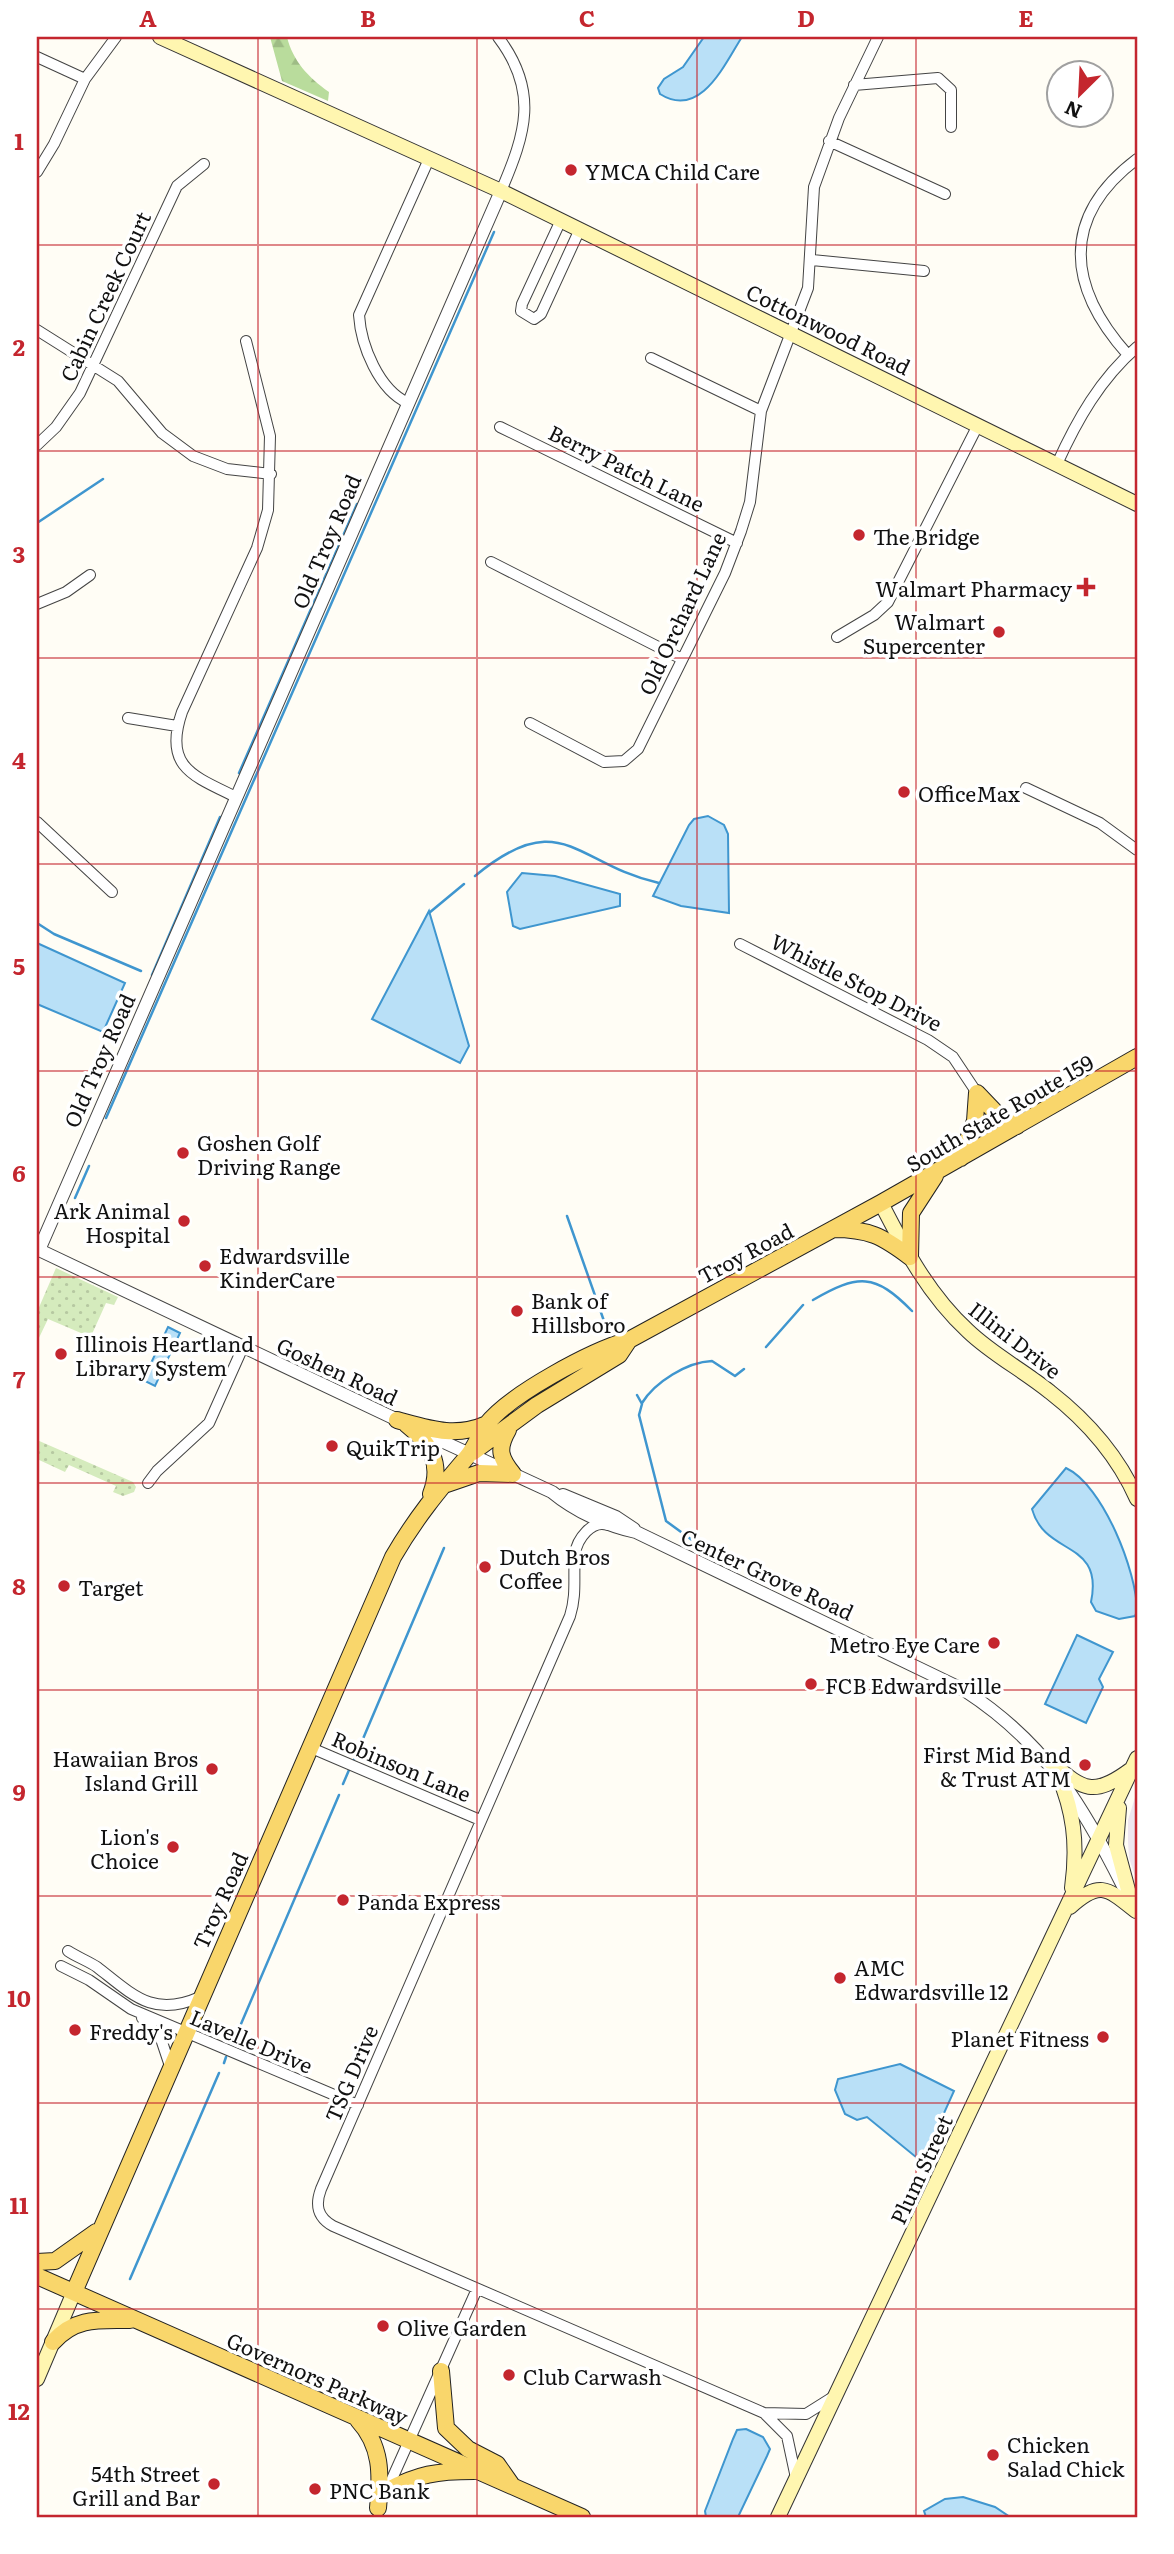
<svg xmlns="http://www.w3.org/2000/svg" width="1174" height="2554" font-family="Literata,serif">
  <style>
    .industrial { fill: #eee6ef }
    .grass { fill: url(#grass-dots) }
    .forest { fill: url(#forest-firs) }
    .water { fill: #b9e0f7; stroke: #3f96cf; stroke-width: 2 }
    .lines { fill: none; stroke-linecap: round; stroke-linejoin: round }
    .stream { stroke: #3f96cf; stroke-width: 2.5 }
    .minor-casing { stroke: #444; stroke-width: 12 }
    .tertiary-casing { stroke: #444; stroke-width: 14 }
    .secondary-casing { stroke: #333; stroke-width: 16 }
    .primary-casing { stroke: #222; stroke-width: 18 }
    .minor { stroke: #fff; stroke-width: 10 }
    .tertiary { stroke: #fff; stroke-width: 12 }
    .secondary { stroke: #fff6b0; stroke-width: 14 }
    .primary { stroke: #f9d66b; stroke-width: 16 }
    .grid { fill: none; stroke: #c4262e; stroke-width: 2; stroke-opacity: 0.55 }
    .poi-dot { fill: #c4262e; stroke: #fff; stroke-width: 2.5 }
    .labels { text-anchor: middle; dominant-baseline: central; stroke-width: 7; stroke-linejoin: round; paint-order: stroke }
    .poi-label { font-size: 21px; fill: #111; stroke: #fff; text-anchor: start }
    .street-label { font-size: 21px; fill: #111; stroke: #fff }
    .neatline { fill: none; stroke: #c4262e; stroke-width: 2.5 }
    .grid-label { font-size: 23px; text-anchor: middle; font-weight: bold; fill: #c4262e }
  </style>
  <defs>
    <pattern id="grass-dots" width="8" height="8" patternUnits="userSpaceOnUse" patternTransform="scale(1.75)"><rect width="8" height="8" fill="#d5ebbd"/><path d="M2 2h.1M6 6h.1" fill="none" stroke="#b6c8a1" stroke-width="1.8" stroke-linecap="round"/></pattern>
    <pattern id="forest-firs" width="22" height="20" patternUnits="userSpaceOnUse" patternTransform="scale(1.75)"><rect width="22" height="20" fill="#b9dc9c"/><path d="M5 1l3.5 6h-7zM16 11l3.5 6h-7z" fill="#9ebc85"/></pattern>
  </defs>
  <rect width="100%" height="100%" fill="#fffdf5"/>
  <path class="industrial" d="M1137,1791v91l-8,-24 -1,-17v-21z"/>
  <path class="grass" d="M56,1268l62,29 -4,8 -8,-2 -14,31 -4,2 -40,-17 -11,23v-30z
    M37,1440l96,42 3,5 -2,5 -11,4 -10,-4 3,-6 -47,-21 -4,7 -28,-13z"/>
  <path class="forest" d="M270,37h17c6,24 21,40 42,55l-1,9 -46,-20z"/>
  <path class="water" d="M704,37h38c-17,26 -41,83 -82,57l-2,-6 6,-9 19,-12z
    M708,816l16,9 4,9 1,79 -48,-7 -28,-10 36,-71 5,-6z
    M522,873l33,3 65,18v12l-100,23 -7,-3 -6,-34z
    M429,911l40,135 -9,17 -88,-44z
    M37,943l88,40 -22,49 -66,-28z
    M168,1327l12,6 -25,53 -12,-6z
    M1066,1468c37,17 71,104 71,143l-2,5 -16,3 -23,-8 -5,-9c13,-63 -46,-45 -59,-93z
    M1077,1635l36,17 -14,27 4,8 -17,36 -41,-19z
    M900,2064l54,27 -32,71 -55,-45 -10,3 -12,-6 -10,-24 3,-11z
    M746,2429l17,8 7,12 -3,7 -29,61h-32l-1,-6 28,-72 4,-9z
    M963,2497l32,10 15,10h-84l-2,-6 21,-12z"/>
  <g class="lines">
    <path class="stream" d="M37,523l66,-44
      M239,773l118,-269
      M475,876c87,-72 101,-11 184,7
      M429,913l35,-29
      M37,923l17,11 87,37
      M152,975l68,-158
      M106,1118l388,-886
      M75,1198l14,-32
      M567,1216l37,105
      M813,1300c45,-26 62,-27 99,11
      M766,1347l37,-42
      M637,1395l5,9 -3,11 27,106 26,19 57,25
      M642,1403c13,-21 45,-41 70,-42l23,15 9,-7
      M354,1760l90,-212
      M343,1784l6,-14
      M232,2045l107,-250
      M224,2063l2,-6
      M130,2279l89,-206"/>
    <g class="minor-casing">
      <path id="minor" d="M498,37c41,54 28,96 3,154
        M37,57l48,22
        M854,85l84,-7 13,12v37
        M829,141l116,53
        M37,172l17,-28 31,-65 31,-42
        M561,220l-39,84 -1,7 13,8 7,-5 39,-85
        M812,260l112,11
        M37,330l81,51 44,52 31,23 34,13 44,5
        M1128,355c-60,-67 -69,-137 9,-196
        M651,358l110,53
        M408,403c-29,-13 -47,-57 -49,-88l70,-156
        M500,427l237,116
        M37,445l19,-18 24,-34 97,-207 27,-22
        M1057,464c20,-44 43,-85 80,-117
        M491,562l191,97
        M37,604l29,-12 24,-17
        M837,637l37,-22 14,-13 90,-177
        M128,718l49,8
        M530,723l74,39 20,-1 14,-12 87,-176 16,-42 9,-29 11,-91 47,-123 6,-101 25,-69 39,-81
        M1026,788l74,35 37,27
        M236,797c-43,-21 -73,-30 -54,-85l75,-164 11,-38 2,-74 -24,-95
        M37,822l75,70
        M740,944l188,96 25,17 24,36
        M148,1483l9,-12 52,-48 34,-76
        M608,1525c-16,-6 -31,14 -33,29 -2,22 2,40 -5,62l-249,573c-6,16 -4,28 12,37l431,187 23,23 9,42
        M309,1747l171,73
        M68,1951c9,6 20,10 29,16 36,28 56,51 103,30
        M61,1966l28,14 42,29 227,96
        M142,2018l18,18 10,30
        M764,2413l42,1 27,-17
        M387,2490l90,-201"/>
    </g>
    <g class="tertiary-casing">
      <path id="tertiary" d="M37,1249l367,174
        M39,1250l462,-1059
        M420,1431l132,61c23,19 55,34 84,40l328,158c80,52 117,112 159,196
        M563,1495l53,22 18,12"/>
    </g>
    <g class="secondary-casing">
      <path id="secondary" d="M160,37l341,154 636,313
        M881,1203c24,47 48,92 87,128 25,24 55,39 82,61 36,28 68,64 87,107
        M1048,1760c34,28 43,39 82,10
        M1056,1770c18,40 22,74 16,118
        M1119,1808l-3,37 15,56
        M1070,1907c30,-27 37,-19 66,4
        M37,2379l37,-87
        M778,2517l359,-759"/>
    </g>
    <g class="primary-casing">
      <path id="primary" d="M977,1093l21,22 19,11
        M961,1158l14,-37 2,-28
        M833,1229c36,0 49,7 77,28
        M910,1257l1,-44 24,-37
        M397,1420c33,9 58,18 90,4
        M406,1424c24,19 37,39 25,70
        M508,1430c-11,19 -8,28 5,44
        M473,1452l64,-47 82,-50 10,-15
        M447,1484l32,-11 34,1
        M37,2262l18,-1 41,-29
        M37,2276l545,241
        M74,2292l319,-735c22,-38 45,-66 74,-100 8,-9 12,-22 19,-32 24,-31 105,-74 143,-85l252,-137 256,-146
        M53,2342c22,-25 46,-22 77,-22
        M441,2371l5,57 22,21 29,15 14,20
        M358,2420c24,26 23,55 20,88
        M386,2491c33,-17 50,-20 88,-20"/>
    </g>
    <use href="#minor" class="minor"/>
    <use href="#tertiary" class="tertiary"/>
    <use href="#secondary" class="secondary"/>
    <use href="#primary" class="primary"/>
  </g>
  <path class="grid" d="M258,37v2480M477,37v2480M697,37v2480M916,37v2480M37,245h1100M37,451h1100M37,658h1100M37,864h1100M37,1071h1100M37,1277h1100M37,1483h1100M37,1690h1100M37,1896h1100M37,2103h1100M37,2309h1100"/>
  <g class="poi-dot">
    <circle cx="571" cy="170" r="7"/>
    <circle cx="859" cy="535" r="7"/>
    <path d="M1082.5 576.5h7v7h7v7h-7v7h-7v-7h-7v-7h7z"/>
    <circle cx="999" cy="632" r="7"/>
    <circle cx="904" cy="792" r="7"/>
    <circle cx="183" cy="1153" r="7"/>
    <circle cx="184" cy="1221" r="7"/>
    <circle cx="205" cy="1266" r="7"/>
    <circle cx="517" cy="1311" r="7"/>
    <circle cx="61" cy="1354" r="7"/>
    <circle cx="332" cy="1446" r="7"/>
    <circle cx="485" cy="1567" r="7"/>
    <circle cx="64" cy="1586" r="7"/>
    <circle cx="994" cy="1643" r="7"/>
    <circle cx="811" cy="1684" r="7"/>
    <circle cx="1085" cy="1765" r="7"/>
    <circle cx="212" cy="1769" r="7"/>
    <circle cx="173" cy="1847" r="7"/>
    <circle cx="343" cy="1900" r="7"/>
    <circle cx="840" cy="1978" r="7"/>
    <circle cx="75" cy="2030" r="7"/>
    <circle cx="1103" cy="2037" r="7"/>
    <circle cx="383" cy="2326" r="7"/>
    <circle cx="509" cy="2375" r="7"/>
    <circle cx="993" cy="2455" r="7"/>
    <circle cx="214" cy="2484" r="7"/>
    <circle cx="315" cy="2489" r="7"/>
  </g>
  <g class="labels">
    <g class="poi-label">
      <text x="585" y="170">YMCA Child Care</text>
      <text x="873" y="535">The Bridge</text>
      <text x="1072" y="587" text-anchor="end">Walmart Pharmacy</text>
      <text x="985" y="620" text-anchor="end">Walmart<tspan x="985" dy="24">Supercenter</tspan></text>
      <text x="918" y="792">OfficeMax</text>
      <text x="197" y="1141">Goshen Golf<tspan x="197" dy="24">Driving Range</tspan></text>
      <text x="170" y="1209" text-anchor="end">Ark Animal<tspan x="170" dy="24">Hospital</tspan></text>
      <text x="219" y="1254">Edwardsville<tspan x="219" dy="24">KinderCare</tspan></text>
      <text x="531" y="1299">Bank of<tspan x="531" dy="24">Hillsboro</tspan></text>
      <text x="75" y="1342">Illinois Heartland<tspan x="75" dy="24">Library System</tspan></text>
      <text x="346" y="1446">QuikTrip</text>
      <text x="499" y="1555">Dutch Bros<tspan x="499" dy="24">Coffee</tspan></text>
      <text x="78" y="1586">Target</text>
      <text x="980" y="1643" text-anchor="end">Metro Eye Care</text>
      <text x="825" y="1684">FCB Edwardsville</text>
      <text x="1071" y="1753" text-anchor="end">First Mid Band<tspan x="1071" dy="24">&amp; Trust ATM</tspan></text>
      <text x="198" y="1757" text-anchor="end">Hawaiian Bros<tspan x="198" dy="24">Island Grill</tspan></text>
      <text x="159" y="1835" text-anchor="end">Lion's<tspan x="159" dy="24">Choice</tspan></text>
      <text x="357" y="1900">Panda Express</text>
      <text x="854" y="1966">AMC<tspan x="854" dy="24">Edwardsville 12</tspan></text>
      <text x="89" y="2030">Freddy's</text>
      <text x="1089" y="2037" text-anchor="end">Planet Fitness</text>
      <text x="397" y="2326">Olive Garden</text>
      <text x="523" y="2375">Club Carwash</text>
      <text x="1007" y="2443">Chicken<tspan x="1007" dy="24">Salad Chick</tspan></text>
      <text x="200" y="2472" text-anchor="end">54th Street<tspan x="200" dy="24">Grill and Bar</tspan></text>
      <text x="329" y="2489">PNC Bank</text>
    </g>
    <g class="street-label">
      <text transform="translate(104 296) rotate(-65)">Cabin Creek Court</text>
      <text transform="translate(829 328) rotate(26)">Cottonwood Road</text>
      <text transform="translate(627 467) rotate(26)">Berry Patch Lane</text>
      <text transform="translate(325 541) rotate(-67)">Old Troy Road</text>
      <text transform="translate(681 613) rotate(-65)">Old Orchard Lane</text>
      <text transform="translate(857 981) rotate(27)">Whistle Stop Drive</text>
      <text transform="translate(98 1060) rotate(-66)">Old Troy Road</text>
      <text transform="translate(999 1112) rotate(-30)">South State Route 159</text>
      <text transform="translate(745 1252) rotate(-28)">Troy Road</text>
      <text transform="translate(1016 1339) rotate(38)">Illini Drive</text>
      <text transform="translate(338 1370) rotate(25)">Goshen Road</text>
      <text transform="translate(768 1573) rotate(25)">Center Grove Road</text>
      <text transform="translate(402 1765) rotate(23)">Robinson Lane</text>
      <text transform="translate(219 1900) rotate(-66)">Troy Road</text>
      <text transform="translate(252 2040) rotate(23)">Lavelle Drive</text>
      <text transform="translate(350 2073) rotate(-67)">TSG Drive</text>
      <text transform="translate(920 2169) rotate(-65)">Plum Street</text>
      <text transform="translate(318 2377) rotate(24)">Governors Parkway</text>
    </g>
  </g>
  <rect width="1174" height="2554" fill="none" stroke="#ffffff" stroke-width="77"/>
  <g transform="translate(1080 94) rotate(204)"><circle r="33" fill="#ffffff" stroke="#a0a0a0" stroke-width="2"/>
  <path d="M0-5L12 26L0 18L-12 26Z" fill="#c4262e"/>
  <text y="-10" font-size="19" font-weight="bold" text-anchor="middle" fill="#111111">N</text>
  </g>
  <rect x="38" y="38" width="1098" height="2478" class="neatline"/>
  <g class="grid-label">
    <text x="148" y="27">A</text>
    <text x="368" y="27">B</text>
    <text x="587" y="27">C</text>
    <text x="806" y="27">D</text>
    <text x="1026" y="27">E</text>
    <text x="19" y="150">1</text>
    <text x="19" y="356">2</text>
    <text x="19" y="563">3</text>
    <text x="19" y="769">4</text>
    <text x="19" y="975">5</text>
    <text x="19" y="1182">6</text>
    <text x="19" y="1388">7</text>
    <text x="19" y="1595">8</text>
    <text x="19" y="1801">9</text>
    <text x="19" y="2007">10</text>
    <text x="19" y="2214">11</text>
    <text x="19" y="2420">12</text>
  </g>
</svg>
